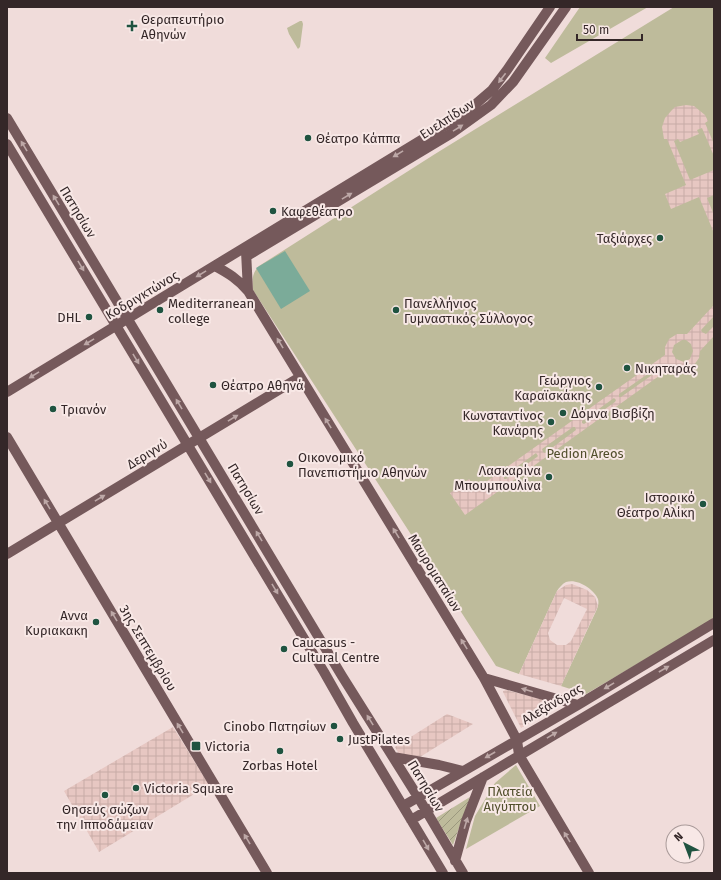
<svg xmlns="http://www.w3.org/2000/svg" width="721" height="880" font-family="'Fira Sans',sans-serif">
  <style>
    .park { fill: #bebb9b }
    .garden { fill: url(#garden-furrows) }
    .plaza { fill: url(#plaza-grid); fill-rule: evenodd }
    .water { fill: #7bab99 }
    .lines { fill: none; stroke-linecap: round; stroke-linejoin: round }
    .major { stroke: #75595b; stroke-width: 10 }
    .oneway { fill: #bda8a7 }
    .poi-dot { fill: #1f5340; stroke: #f8e8e6; stroke-width: 1.5 }
    .labels { text-anchor: middle; dominant-baseline: central; stroke-width: 4; stroke-linejoin: round; paint-order: stroke }
    .poi-label { font-size: 13px; fill: #342728; stroke: #f8e8e6; text-anchor: start }
    .street-label { font-size: 13px; fill: #342728; stroke: #f8e8e6 }
    .park-label { font-size: 13px; fill: #514f2c; stroke: #f8e8e6 }
  </style>
  <defs>
    <pattern id="garden-furrows" width="10" height="10" patternUnits="userSpaceOnUse"><rect width="10" height="10" fill="#bebb9b"/><path d="M-1 1l2-2M0 10L10 0M9 11l2-2" fill="none" stroke="#9b987e"/></pattern>
    <pattern id="plaza-grid" width="8" height="8" patternUnits="userSpaceOnUse"><rect width="8" height="8" fill="#e7c7c2"/><path d="M0 4h8M4 0v8" fill="none" stroke="#c7aba7"/></pattern>
  </defs>
  <rect width="100%" height="100%" fill="#f0dcda"/>
  <path class="park" d="M580,7h68l-97,56 -6,-5z
    M674,7h40v612l-128,75 -25,-8 36,-77c1,-3 2,-6 1,-10 -4,-10 -21,-21 -32,-17 -4,2 -7,6 -9,9l-38,83 -23,-8 -243,-376c-1,-10 -1,-17 6,-24l176,-112z
    M300,21h2l1,3 -3,23 -2,2 -9,-15 -2,-6z
    M516,765l24,41 -74,43 9,-33 20,-33z"/>
  <path class="garden" d="M470,797l-17,48 -17,-27z"/>
  <path class="plaza" d="M686,105l8,1 11,9 3,6 -3,2 9,21v12l-12,-28 -5,2 2,4 -19,8 -2,-3 -4,2 16,39 24,-10v25l-7,3 7,17v18l-15,-36 -28,12 -6,-15 21,-9 -19,-46h-3l-2,-12 3,-9 7,-8 3,-3z
    M714,305v11l-13,14 1,2 4,2 8,-8v10l-14,15 -1,7 -5,7 -10,4 -11,-3 -208,149 -15,-22 19,-14 7,10 100,-71 89,-63v-8l4,-8 8,-5h10zM682,340h4l5,4 2,7 -3,8 -6,3 -8,-3 -4,-7 2,-7zM652,371l1,3 -1,1 -31,22h-2v-3zM614,398l2,2 -1,2 -31,22 -2,-1v-2zM573,427h2l1,3 -31,23 -2,-1 -1,-3zM536,453l2,3 -1,1 -31,22h-2v-3z
    M572,584l15,6 8,7 3,9 -37,80 -42,-12 38,-83 9,-6zM564,598l23,11 -16,32 -5,4h-9l-7,-5 -2,-7z
    M506,690l54,14v1l-39,23 -18,-36v-1z
    M447,714l26,10 -53,33 -21,-3 -4,-7z
    M173,727l36,58 -110,67 -35,-61z"/>
  <path class="water" d="M285,251l25,40 -29,18 -25,-41z"/>
  <g class="lines">
    <path class="major" d="M7,118l335,558 76,121 45,76
      M7,144l317,528 29,51 90,150
      M246,251l2,40
      M247,256l205,-123 39,-28 22,-23 53,-75
      M215,266c13,7 23,13 33,25l236,387 33,62 2,15 70,118
      M7,392l457,-278 28,-24 15,-20 43,-63
      M7,437l260,436
      M7,554l293,-177
      M484,678l94,27
      M393,757l46,8 24,6
      M403,806l175,-101 136,-82
      M411,820l303,-180
      M455,861l11,-40 17,-44"/>
  </g>
  <defs><path id="oneway-solid" d="M-6-.8H1V-3.2L6.5 0L1 3.2V.8H-6Z"/></defs>
  <g class="oneway">
    <use href="#oneway-solid" transform="translate(502 78) rotate(127)"/>
    <use href="#oneway-solid" transform="translate(458 128) rotate(-32)"/>
    <use href="#oneway-solid" transform="translate(24 146) rotate(-121)"/>
    <use href="#oneway-solid" transform="translate(398 154) rotate(149)"/>
    <use href="#oneway-solid" transform="translate(347 196) rotate(-31)"/>
    <use href="#oneway-solid" transform="translate(56 200) rotate(-121)"/>
    <use href="#oneway-solid" transform="translate(81 266) rotate(59)"/>
    <use href="#oneway-solid" transform="translate(201 274) rotate(149)"/>
    <use href="#oneway-solid" transform="translate(89 342) rotate(149)"/>
    <use href="#oneway-solid" transform="translate(280 343) rotate(-121)"/>
    <use href="#oneway-solid" transform="translate(136 359) rotate(59)"/>
    <use href="#oneway-solid" transform="translate(34 375) rotate(148)"/>
    <use href="#oneway-solid" transform="translate(179 404) rotate(-121)"/>
    <use href="#oneway-solid" transform="translate(233 418) rotate(-31)"/>
    <use href="#oneway-solid" transform="translate(328 423) rotate(-122)"/>
    <use href="#oneway-solid" transform="translate(208 478) rotate(59)"/>
    <use href="#oneway-solid" transform="translate(100 498) rotate(-31)"/>
    <use href="#oneway-solid" transform="translate(47 504) rotate(-121)"/>
    <use href="#oneway-solid" transform="translate(396 533) rotate(-122)"/>
    <use href="#oneway-solid" transform="translate(259 536) rotate(-121)"/>
    <use href="#oneway-solid" transform="translate(275 589) rotate(59)"/>
    <use href="#oneway-solid" transform="translate(114 616) rotate(-121)"/>
    <use href="#oneway-solid" transform="translate(464 644) rotate(-122)"/>
    <use href="#oneway-solid" transform="translate(664 669) rotate(-30)"/>
    <use href="#oneway-solid" transform="translate(609 686) rotate(149)"/>
    <use href="#oneway-solid" transform="translate(527 690) rotate(-164)"/>
    <use href="#oneway-solid" transform="translate(370 720) rotate(-122)"/>
    <use href="#oneway-solid" transform="translate(180 728) rotate(-121)"/>
    <use href="#oneway-solid" transform="translate(552 735) rotate(-31)"/>
    <use href="#oneway-solid" transform="translate(490 755) rotate(150)"/>
    <use href="#oneway-solid" transform="translate(466 823) rotate(-73)"/>
    <use href="#oneway-solid" transform="translate(567 837) rotate(-121)"/>
    <use href="#oneway-solid" transform="translate(247 839) rotate(-121)"/>
    <use href="#oneway-solid" transform="translate(426 845) rotate(60)"/>
  </g>
  <g class="poi-dot">
    <path d="M130 20h4v4h4v4h-4v4h-4v-4h-4v-4h4z"/>
    <circle cx="308" cy="138" r="4"/>
    <circle cx="273" cy="211" r="4"/>
    <circle cx="660" cy="238" r="4"/>
    <circle cx="160" cy="310" r="4"/>
    <circle cx="396" cy="310" r="4"/>
    <circle cx="89" cy="317" r="4"/>
    <circle cx="627" cy="368" r="4"/>
    <circle cx="213" cy="385" r="4"/>
    <circle cx="599" cy="387" r="4"/>
    <circle cx="53" cy="409" r="4"/>
    <circle cx="563" cy="413" r="4"/>
    <circle cx="551" cy="422" r="4"/>
    <circle cx="290" cy="464" r="4"/>
    <circle cx="549" cy="477" r="4"/>
    <circle cx="703" cy="504" r="4"/>
    <circle cx="96" cy="622" r="4"/>
    <circle cx="284" cy="649" r="4"/>
    <circle cx="334" cy="726" r="4"/>
    <circle cx="340" cy="739" r="4"/>
    <rect x="191" y="741" width="10" height="10" rx="2"/>
    <circle cx="280" cy="751" r="4"/>
    <circle cx="136" cy="788" r="4"/>
    <circle cx="105" cy="795" r="4"/>
  </g>
  <g class="labels">
    <g class="poi-label">
      <text x="141" y="19">Θεραπευτήριο<tspan x="141" dy="15">Αθηνών</tspan></text>
      <text x="316" y="138">Θέατρο Κάππα</text>
      <text x="281" y="211">Καφεθέατρο</text>
      <text x="652" y="238" text-anchor="end">Ταξιάρχες</text>
      <text x="168" y="303">Mediterranean<tspan x="168" dy="15">college</tspan></text>
      <text x="404" y="303">Πανελλήνιος<tspan x="404" dy="15">Γυμναστικός Σύλλογος</tspan></text>
      <text x="81" y="317" text-anchor="end">DHL</text>
      <text x="635" y="368">Νικηταράς</text>
      <text x="591" y="380" text-anchor="end">Γεώργιος<tspan x="591" dy="15">Καραϊσκάκης</tspan></text>
      <text x="221" y="385">Θέατρο Αθηνά</text>
      <text x="61" y="409">Τριανόν</text>
      <text x="571" y="413">Δόμνα Βισβίζη</text>
      <text x="543" y="415" text-anchor="end">Κωνσταντίνος<tspan x="543" dy="15">Κανάρης</tspan></text>
      <text x="298" y="457">Οικονομικό<tspan x="298" dy="15">Πανεπιστήμιο Αθηνών</tspan></text>
      <text x="541" y="470" text-anchor="end">Λασκαρίνα<tspan x="541" dy="15">Μπουμπουλίνα</tspan></text>
      <text x="695" y="497" text-anchor="end">Ιστορικό<tspan x="695" dy="15">Θέατρο Αλίκη</tspan></text>
      <text x="88" y="615" text-anchor="end">Αννα<tspan x="88" dy="15">Κυριακακη</tspan></text>
      <text x="292" y="642">Caucasus -<tspan x="292" dy="15">Cultural Centre</tspan></text>
      <text x="326" y="726" text-anchor="end">Cinobo Πατησίων</text>
      <text x="348" y="739">JustPilates</text>
      <text x="205" y="746">Victoria</text>
      <text x="280" y="765" text-anchor="middle">Zorbas Hotel</text>
      <text x="144" y="788">Victoria Square</text>
      <text x="105" y="809" text-anchor="middle">Θησεύς σώζων<tspan x="105" dy="15">την Ιπποδάμειαν</tspan></text>
    </g>
    <g class="street-label">
      <text transform="translate(447 119) rotate(-33)">Ευελπίδων</text>
      <text transform="translate(78 212) rotate(59)">Πατησίων</text>
      <text transform="translate(142 295) rotate(-31)">Κοδριγκτώνος</text>
      <text transform="translate(147 454) rotate(-31)">Δεριγνύ</text>
      <text transform="translate(246 489) rotate(59)">Πατησίων</text>
      <text transform="translate(435 573) rotate(58)">Μαυροματαίων</text>
      <text transform="translate(148 648) rotate(59)">3ης Σεπτεμβρίου</text>
      <text transform="translate(552 704) rotate(-30)">Αλεξάνδρας</text>
      <text transform="translate(426 786) rotate(59)">Πατησίων</text>
    </g>
    <g class="park-label">
      <text x="585" y="453">Pedion Areos</text>
      <text x="510" y="791">Πλατεία<tspan x="510" dy="15">Αιγύπτου</tspan></text>
    </g>
  </g>
  <rect width="721" height="880" fill="none" stroke="#342728" stroke-width="16"/>
  <g transform="translate(685 844) rotate(318)"><circle r="19" fill="#f8e8e6" stroke="#aa9b9a"/>
  <path d="M0-3L7 15L0 10L-7 15Z" fill="#1f5340"/>
  <text y="-6" font-size="11" font-weight="bold" text-anchor="middle" fill="#342728">N</text>
  </g>
  <path d="M577 34v6h65v-6" fill="none" stroke="#342728" stroke-width="2"/>
  <text x="583" y="34" font-size="12" fill="#342728" stroke="#f8e8e6" stroke-width="3" paint-order="stroke">50 m</text>
</svg>
